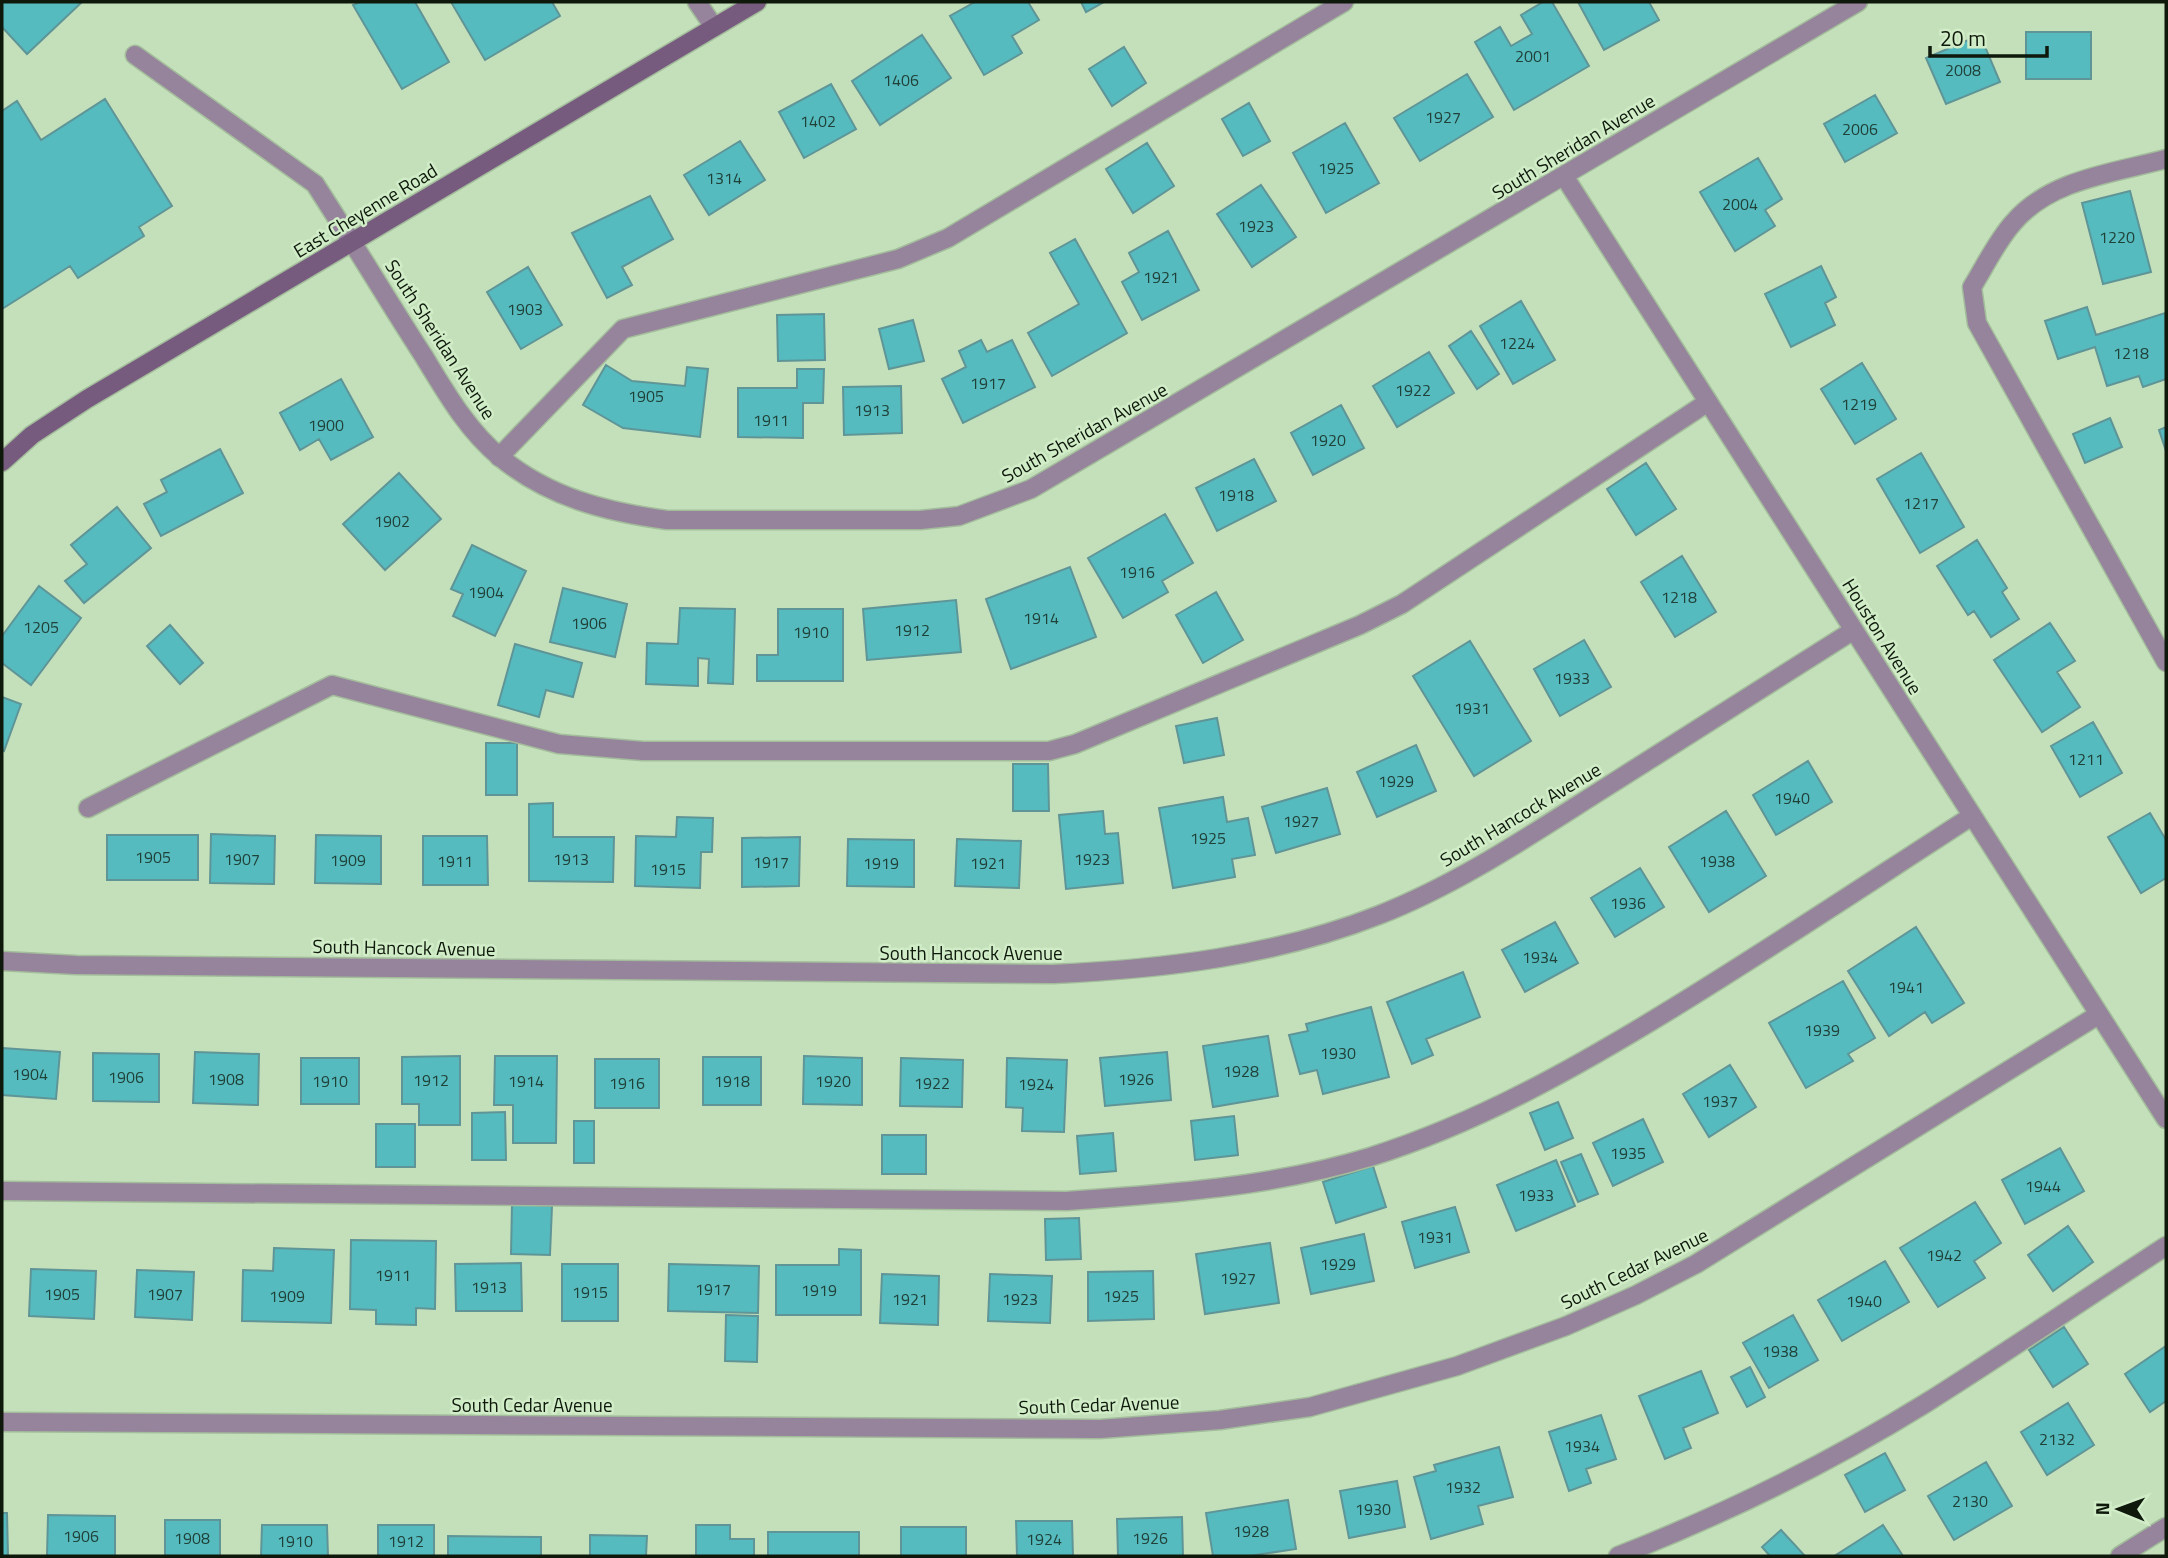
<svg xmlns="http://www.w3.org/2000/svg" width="2168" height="1558" font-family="'Titillium Web',sans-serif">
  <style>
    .building { fill: #55bbbf; stroke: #5f9597; stroke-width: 2 }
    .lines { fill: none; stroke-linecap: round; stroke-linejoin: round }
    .lane-casing { stroke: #a3bc9b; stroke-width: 21 }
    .street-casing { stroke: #a3bc9b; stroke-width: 21 }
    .secondary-casing { stroke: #a3bc9b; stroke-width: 21 }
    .lane { stroke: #96839c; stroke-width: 18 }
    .street { stroke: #96839c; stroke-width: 18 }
    .secondary { stroke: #775b7f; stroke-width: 18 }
    .labels { text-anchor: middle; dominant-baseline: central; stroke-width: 5; stroke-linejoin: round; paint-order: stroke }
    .number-label { font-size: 16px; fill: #204138 }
    .street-label { font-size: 19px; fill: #0e180b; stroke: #d1edc8 }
  </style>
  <rect width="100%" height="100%" fill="#c4e0bb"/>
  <path class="building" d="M2,2h80l-55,52 -25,-27z
    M360,2h55l34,60 -47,27 -49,-84z
    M451,2h101l8,14 -75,44z
    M975,2h53l11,18 -27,16 10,17 -38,22 -34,-59z
    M1081,2h23l-18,10z
    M1543,2h9l37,64 -75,44 -39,-68 25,-15 11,19 21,-12 -11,-19z
    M1578,2h71l10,18 -55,30z
    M2026,32h65v47h-65z
    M922,35l29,43 -71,47 -28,-44z
    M1980,35l20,47 -54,22 -20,-46z
    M1124,47l22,36 -34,23 -23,-37z
    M1467,74l26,43 -73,44 -26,-43z
    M831,84l25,45 -52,29 -25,-46z
    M1875,95l22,38 -52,29 -21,-38z
    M105,99l67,107 -33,21 5,9 -66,42 -8,-12 -68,43v-198l15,-10 24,39z
    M1249,103l21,38 -27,15 -21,-37z
    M1345,123l34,60 -53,30 -33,-60z
    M740,141l25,39 -56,35 -25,-40z
    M1147,143l27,43 -41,27 -27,-44z
    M1758,158l24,41 -17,11 10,16 -40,25 -35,-59z
    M1261,185l35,52 -44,30 -35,-53z
    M2130,191l21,81 -48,12 -21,-81z
    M650,196l23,43 -51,28 10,18 -25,13 -35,-65z
    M1168,231l31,59 -57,30 -20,-38 17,-10 -10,-19z
    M1075,239l52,94 -75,43 -24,-43 51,-29 -29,-51z
    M1821,266l15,31 -11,6 10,22 -44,22 -26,-53z
    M528,267l34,58 -41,24 -34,-57z
    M1521,301l34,59 -42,24 -33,-58z
    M2087,307l9,28 69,-22 1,66 -23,8 -4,-11 -32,10 -12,-39 -37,12 -13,-38z
    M824,314l1,46 -47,1 -1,-46z
    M913,320l11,41 -35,8 -10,-40z
    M1471,331l28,43 -22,15 -28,-43z
    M981,340l6,12 25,-12 23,47 -72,36 -21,-44 24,-12 -7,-16z
    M1429,352l25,41 -57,34 -24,-41z
    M1862,363l34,56 -41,25 -34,-55z
    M606,365l26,16 53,5 2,-19 21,2 -8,68 -77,-9 -40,-23z
    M797,369h27l-1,34h-20v35l-65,-1v-49h59z
    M341,379l32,58 -42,23 -12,-21 -19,11 -20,-37z
    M901,386l1,47 -58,2 -1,-48z
    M1341,405l23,43 -51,27 -22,-42z
    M2110,418l12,29 -37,16 -12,-29z
    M2166,427v24l-7,-21z
    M220,449l23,44 -82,43 -17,-32 23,-12 -6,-12z
    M1921,453l43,74 -44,26 -43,-74z
    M1254,459l22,42 -59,30 -21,-43z
    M1646,463l30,46 -40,26 -29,-46z
    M399,473l42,46 -56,51 -42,-46z
    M117,507l34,41 -67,55 -19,-22 22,-17 -16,-19z
    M1165,514l28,49 -31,18 6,11 -45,26 -35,-60z
    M1977,540l30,48 -5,4 17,27 -28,18 -17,-26 -6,4 -31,-49z
    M472,545l54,26 -31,65 -42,-20 10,-22 -12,-5z
    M1682,556l34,56 -41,25 -34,-55z
    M1070,567l26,70 -85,32 -25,-70z
    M39,586l42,32 -50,67 -29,-22v-27z
    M563,588l64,16 -12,53 -65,-15z
    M1216,592l27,48 -40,23 -27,-48z
    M956,600l5,52 -94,8 -4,-51z
    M680,608l55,1 -2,75 -25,-1 1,-24 -11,-1v28l-52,-2 1,-41 31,1z
    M778,609h65v72h-86v-26h21z
    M2050,623l25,38 -18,11 23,35 -38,25 -48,-72z
    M170,625l33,38 -23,21 -33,-38z
    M1584,640l27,47 -51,29 -26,-47z
    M1470,641l61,100 -57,35 -61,-100z
    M515,644l67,19 -9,34 -27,-7 -7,27 -41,-12z
    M2,697l19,7 -17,47 -2,-1z
    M1217,718l7,37 -40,8 -8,-37z
    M2093,722l29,51 -42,24 -29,-51z
    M486,743h31v52h-31z
    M1416,745l20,46 -59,26 -20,-45z
    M1808,761l24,41 -56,33 -23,-40z
    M1013,764h35l1,47h-36z
    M1327,788l13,46 -64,19 -14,-46z
    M1223,797l4,25 21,-4 7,37 -23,4 3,18 -62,11 -14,-80z
    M553,803v34h61l-1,45 -84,-1v-77z
    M1103,811l2,23 13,-1 5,50 -57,6 -7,-74z
    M1726,811l40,65 -57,36 -40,-65z
    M2150,813l16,27v38l-25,15 -33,-56z
    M677,817l36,1 -1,34h-11l-1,36 -65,-2 1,-50 40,1z
    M211,834l64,2 -1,48 -64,-1z
    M107,835h91v45h-91z
    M316,835l65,1v48l-66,-1z
    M423,836h64l1,49h-65z
    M800,837l-1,49 -57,1v-49z
    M848,839l66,1v47l-67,-1z
    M957,839l64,2 -2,47 -64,-2z
    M1640,868l24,39 -49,30 -24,-39z
    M1555,922l23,41 -53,29 -23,-42z
    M1916,927l48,76 -32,20 -7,-11 -36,24 -41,-65z
    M1463,972l17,45 -54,22 7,16 -21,9 -25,-62z
    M1843,981l32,57 -27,16 5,7 -47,27 -37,-65z
    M1371,1007l18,70 -66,17 -6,-24 -17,4 -11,-39 19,-4 -2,-7z
    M1268,1036l10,60 -65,11 -10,-61z
    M2,1048l58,4 -4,47 -54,-4z
    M195,1052l64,2 -1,51 -65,-2z
    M1167,1052l4,48 -66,6 -5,-48z
    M93,1053l66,1v48l-66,-1z
    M460,1056v69h-41v-21h-17v-47z
    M495,1056h62l-1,87h-43v-38h-19z
    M804,1056l58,2v47l-59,-1z
    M703,1057h58v48h-58z
    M301,1058h58v46h-58z
    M901,1058l62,2 -1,47 -62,-1z
    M1007,1058l60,2 -3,72 -42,-1 1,-23 -17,-1z
    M595,1059h64v49h-64z
    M1730,1065l26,42 -47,30 -26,-43z
    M1558,1102l15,36 -28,12 -15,-37z
    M505,1112l1,48h-34v-47z
    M1234,1116l4,39 -43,5 -4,-39z
    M1643,1119l20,43 -50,24 -20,-43z
    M574,1121h20v42h-20z
    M376,1124h39v43h-39z
    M1113,1133l3,38 -36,3 -3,-38z
    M882,1135h44v39h-44z
    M2060,1148l24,43 -59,33 -23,-44z
    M1581,1154l17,40 -20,8 -17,-40z
    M1556,1160l19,46 -59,25 -19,-46z
    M1373,1166l13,41 -50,16 -13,-41z
    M1975,1202l26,41 -27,18 11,17 -47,29 -38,-59z
    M512,1204l40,2 -2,49 -39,-1z
    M1455,1207l14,45 -54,16 -13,-46z
    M1079,1218l2,41 -35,1 -1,-41z
    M2068,1226l25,36 -40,29 -25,-36z
    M1364,1234l10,47 -63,13 -10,-46z
    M351,1240l85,1 -1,68 -19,-1v17l-40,-1v-14l-26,-1z
    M1270,1243l9,60 -74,11 -9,-60z
    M274,1248l60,2 -3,73 -89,-2 1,-51 30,1z
    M839,1249l22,1v65h-85v-50h63z
    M1885,1261l24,41 -67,39 -24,-41z
    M521,1263l1,48h-66l-1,-47z
    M562,1264h56v57h-56z
    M669,1264l90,2 -1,47 -90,-2z
    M31,1269l65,2 -2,48 -65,-3z
    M137,1270l57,2 -2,48 -57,-3z
    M1153,1271l1,48 -66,2v-49z
    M882,1274l57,2 -1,49 -58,-2z
    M990,1274l62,2 -2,47 -62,-2z
    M726,1315l32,1 -1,46 -32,-1z
    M1793,1315l25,45 -49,28 -26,-45z
    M2064,1327l24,37 -35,23 -24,-37z
    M2166,1346v55l-16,11 -25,-38z
    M1750,1367l15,30 -18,10 -16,-30z
    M1701,1371l17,42 -35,15 8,20 -26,11 -26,-63z
    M2068,1403l26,42 -47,30 -26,-43z
    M1601,1415l15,44 -30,10 5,14 -22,8 -20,-59z
    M1499,1447l14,50 -35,9 5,18 -52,15 -17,-62 22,-6 -2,-6z
    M1885,1453l20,37 -40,22 -20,-37z
    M1986,1462l26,44 -58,34 -26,-44z
    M1397,1481l8,46 -56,11 -9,-47z
    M1288,1500l8,49 -47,7h-36l-7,-43z
    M2,1513h5l1,43h-6z
    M48,1515l67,1v40h-68z
    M1182,1517l1,39h-75h10l-1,-37z
    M165,1520h55v36h-55z
    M1016,1521h56l1,35h-56z
    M262,1525h65l1,31h-67z
    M378,1525h56v31h-56z
    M696,1525h34v14h24v17h-58z
    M1883,1525l20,31h-66l-1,-1z
    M901,1527h65v29h-65z
    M1781,1530l24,26h-35l-8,-9z
    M768,1532h91v24h-91z
    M590,1535l57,1 -1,20h-56z
    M448,1536l93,1v19h-93z"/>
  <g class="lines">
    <g class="lane-casing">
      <path id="lane" d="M697,2l17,25
        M135,55l180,129 37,58
        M2166,159c-52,14 -116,20 -153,64 -16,18 -28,43 -41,64l5,36 189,339
        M499,457l124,-128 275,-70 50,-21 396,-236
        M88,808l244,-123 227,59 84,7h406l26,-7 285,-119 42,-21 306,-202
        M2,1191l1064,10c101,-7 206,-14 304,-44 108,-34 207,-90 303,-149 101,-62 200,-128 299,-192
        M1618,1556c107,-42 211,-93 308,-153 81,-51 160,-105 240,-157"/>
    </g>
    <g class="street-casing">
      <path id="street" d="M1564,176l602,943
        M352,242c24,38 47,76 71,113 22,36 44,75 77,102 48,40 106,55 167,63h253l39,-4 72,-27 827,-487
        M2,961l74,4 977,9c111,-5 222,-18 326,-59 79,-31 150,-79 221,-124 85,-54 170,-107 254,-161
        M2,1422l1098,7 120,-9 90,-13 147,-41 109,-40 70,-31 60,-31 402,-249
        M2120,1556l46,-29"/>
    </g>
    <g class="secondary-casing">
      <path id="secondary" d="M2,462l30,-27 55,-36 670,-397"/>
    </g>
    <use href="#lane" class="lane"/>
    <use href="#street" class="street"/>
    <use href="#secondary" class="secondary"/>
  </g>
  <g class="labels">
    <g class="number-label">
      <text x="1533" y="56">2001</text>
      <text x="1963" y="70">2008</text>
      <text x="901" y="80">1406</text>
      <text x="1443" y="117">1927</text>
      <text x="818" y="121">1402</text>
      <text x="1860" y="129">2006</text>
      <text x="1336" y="168">1925</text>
      <text x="724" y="178">1314</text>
      <text x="1740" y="204">2004</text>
      <text x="1256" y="226">1923</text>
      <text x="2117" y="237">1220</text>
      <text x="1161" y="277">1921</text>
      <text x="525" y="309">1903</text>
      <text x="1517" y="343">1224</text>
      <text x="2131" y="353">1218</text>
      <text x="988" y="383">1917</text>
      <text x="1413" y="390">1922</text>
      <text x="646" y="396">1905</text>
      <text x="1859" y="404">1219</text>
      <text x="872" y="410">1913</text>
      <text x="771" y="420">1911</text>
      <text x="326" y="425">1900</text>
      <text x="1328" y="440">1920</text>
      <text x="1236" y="495">1918</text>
      <text x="1921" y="503">1217</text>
      <text x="392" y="521">1902</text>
      <text x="1137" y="572">1916</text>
      <text x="486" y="592">1904</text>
      <text x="1679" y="597">1218</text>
      <text x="1041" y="618">1914</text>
      <text x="589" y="623">1906</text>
      <text x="41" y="627">1205</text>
      <text x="912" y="630">1912</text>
      <text x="811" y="632">1910</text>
      <text x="1572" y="678">1933</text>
      <text x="1472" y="708">1931</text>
      <text x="2086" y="759">1211</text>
      <text x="1396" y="781">1929</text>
      <text x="1792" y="798">1940</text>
      <text x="1301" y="821">1927</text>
      <text x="1208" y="838">1925</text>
      <text x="153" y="857">1905</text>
      <text x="242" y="859">1907</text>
      <text x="571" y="859">1913</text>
      <text x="1092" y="859">1923</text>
      <text x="348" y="860">1909</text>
      <text x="455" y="861">1911</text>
      <text x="1717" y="861">1938</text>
      <text x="771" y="862">1917</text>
      <text x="881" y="863">1919</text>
      <text x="988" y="863">1921</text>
      <text x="668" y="869">1915</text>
      <text x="1628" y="903">1936</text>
      <text x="1540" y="957">1934</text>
      <text x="1906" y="987">1941</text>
      <text x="1822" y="1030">1939</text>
      <text x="1338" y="1053">1930</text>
      <text x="1241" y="1071">1928</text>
      <text x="30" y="1074">1904</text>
      <text x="126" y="1077">1906</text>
      <text x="226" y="1079">1908</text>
      <text x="1136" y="1079">1926</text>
      <text x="431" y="1080">1912</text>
      <text x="330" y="1081">1910</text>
      <text x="526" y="1081">1914</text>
      <text x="732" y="1081">1918</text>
      <text x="833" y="1081">1920</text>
      <text x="627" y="1083">1916</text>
      <text x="932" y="1083">1922</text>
      <text x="1036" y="1084">1924</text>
      <text x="1720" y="1101">1937</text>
      <text x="1628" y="1153">1935</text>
      <text x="2043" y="1186">1944</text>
      <text x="1536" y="1195">1933</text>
      <text x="1435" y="1237">1931</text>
      <text x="1944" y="1255">1942</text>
      <text x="1338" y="1264">1929</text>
      <text x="393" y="1275">1911</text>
      <text x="1238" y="1278">1927</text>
      <text x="489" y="1287">1913</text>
      <text x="713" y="1289">1917</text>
      <text x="819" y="1290">1919</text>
      <text x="590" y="1292">1915</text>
      <text x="62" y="1294">1905</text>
      <text x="165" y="1294">1907</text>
      <text x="287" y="1296">1909</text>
      <text x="1121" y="1296">1925</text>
      <text x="910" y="1299">1921</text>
      <text x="1020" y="1299">1923</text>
      <text x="1864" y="1301">1940</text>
      <text x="1780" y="1351">1938</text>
      <text x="2057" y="1439">2132</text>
      <text x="1582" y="1446">1934</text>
      <text x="1463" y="1487">1932</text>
      <text x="1970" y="1501">2130</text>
      <text x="1373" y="1509">1930</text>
      <text x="1251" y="1531">1928</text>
      <text x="81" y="1536">1906</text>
      <text x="192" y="1538">1908</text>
      <text x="1150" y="1538">1926</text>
      <text x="1044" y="1539">1924</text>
      <text x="295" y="1541">1910</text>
      <text x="406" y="1541">1912</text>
    </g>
    <g class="street-label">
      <text transform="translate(1573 146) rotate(-31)">South Sheridan Avenue</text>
      <text transform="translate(365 210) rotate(-31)">East Cheyenne Road</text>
      <text transform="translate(441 339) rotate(57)">South Sheridan Avenue</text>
      <text transform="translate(1084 432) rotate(-29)">South Sheridan Avenue</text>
      <text transform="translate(1883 636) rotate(58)">Houston Avenue</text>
      <text transform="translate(1520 814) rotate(-31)">South Hancock Avenue</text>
      <text transform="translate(404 947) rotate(1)">South Hancock Avenue</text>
      <text x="971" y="952">South Hancock Avenue</text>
      <text transform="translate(1634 1268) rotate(-26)">South Cedar Avenue</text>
      <text x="532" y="1404">South Cedar Avenue</text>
      <text transform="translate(1099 1404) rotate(-2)">South Cedar Avenue</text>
    </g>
  </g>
  <rect width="2168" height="1558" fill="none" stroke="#0e180b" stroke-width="7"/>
  <g transform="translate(2119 1509) rotate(271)" stroke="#d1edc8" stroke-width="5" paint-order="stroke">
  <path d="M0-5L12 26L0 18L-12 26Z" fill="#0e180b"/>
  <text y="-10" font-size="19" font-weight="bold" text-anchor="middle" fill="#0e180b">N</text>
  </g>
  <path d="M1930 46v10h117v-10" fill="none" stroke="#0e180b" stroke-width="3.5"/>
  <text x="1940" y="46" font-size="21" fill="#0e180b" stroke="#d1edc8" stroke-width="5" paint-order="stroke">20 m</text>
</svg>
